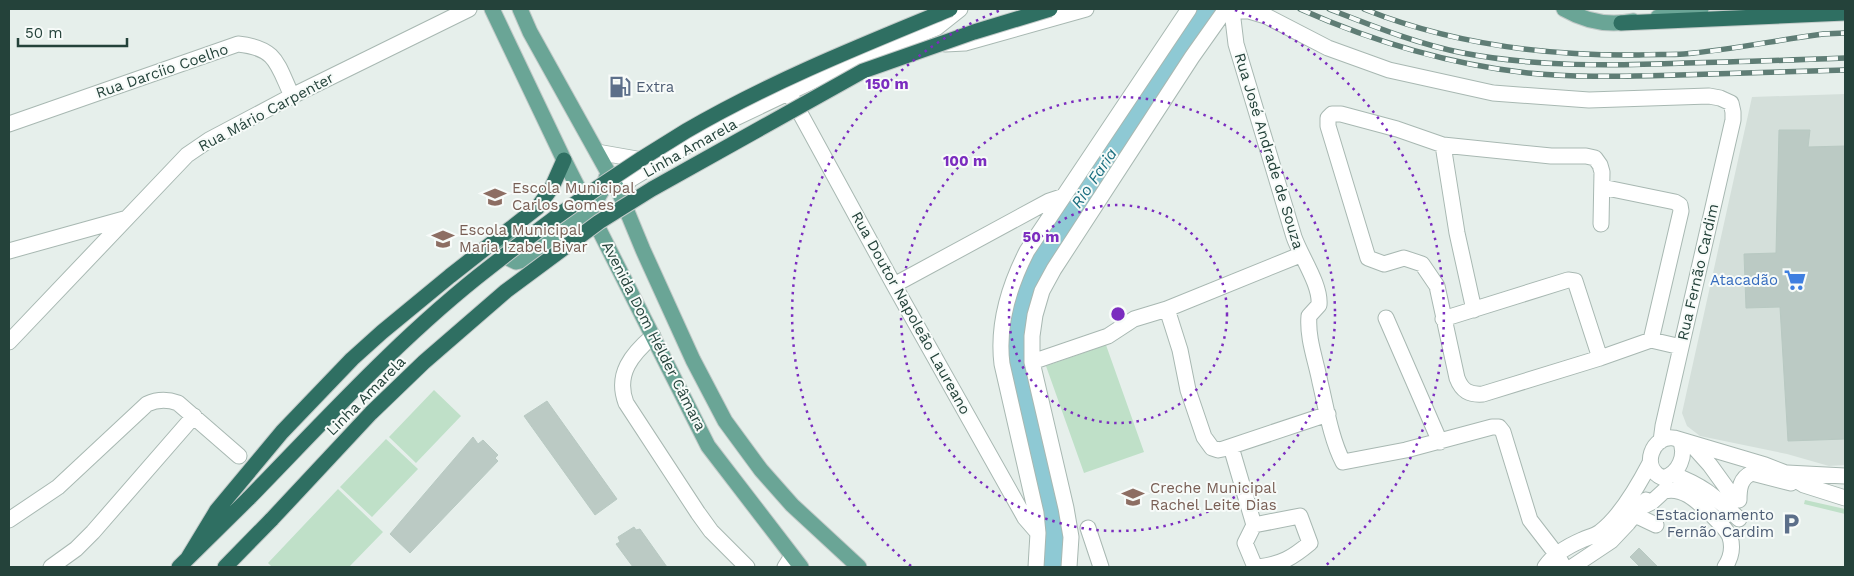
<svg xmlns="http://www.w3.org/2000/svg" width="1854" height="576" font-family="'Work Sans',sans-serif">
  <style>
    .built { fill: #d4dfda }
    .green { fill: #bfe0c8 }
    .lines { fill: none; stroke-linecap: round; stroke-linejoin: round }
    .river { stroke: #8ec9d4; stroke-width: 26 }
    .building { fill: #bbcac4; stroke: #b8c9c2 }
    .minor-casing { stroke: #a8b8b2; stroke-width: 17 }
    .major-casing { stroke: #c2cac8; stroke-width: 17 }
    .highway-casing { stroke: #c2cac8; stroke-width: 17 }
    .minor { stroke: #fff; stroke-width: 15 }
    .major { stroke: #6aa596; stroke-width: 15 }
    .highway { stroke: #2f6f62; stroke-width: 15 }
    .rail-casing { stroke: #5f7d75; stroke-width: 5.5 }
    .rail { stroke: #f7fbf9; stroke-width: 4; stroke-dasharray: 11; stroke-linecap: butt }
    .highway-bridge-casing { stroke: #c2cac8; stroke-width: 17; stroke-linecap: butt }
    .highway-bridge { stroke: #2f6f62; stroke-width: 15 }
    .ring { fill: none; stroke: #7b2cbf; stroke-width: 2.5; stroke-dasharray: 2.5 5 }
    .labels { text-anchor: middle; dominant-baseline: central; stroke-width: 4; stroke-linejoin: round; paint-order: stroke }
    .street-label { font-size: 15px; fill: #24423a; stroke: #f7fbf9 }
    .service-label { font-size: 15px; fill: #4e5e75; stroke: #f7fbf9; text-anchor: start }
    .education-label { font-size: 15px; fill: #785e54; stroke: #f7fbf9; text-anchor: start }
    .shop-label { font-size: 15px; fill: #366cbe; stroke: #f7fbf9; text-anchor: end }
    .water-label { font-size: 16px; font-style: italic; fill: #1c6f80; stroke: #f7fbf9 }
    .centre { fill: #7b2cbf; stroke: #f7fbf9; stroke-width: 2.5 }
    .ring-label { font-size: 15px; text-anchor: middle; font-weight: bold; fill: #7b2cbf; stroke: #f7fbf9; stroke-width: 4; stroke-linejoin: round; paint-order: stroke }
  </style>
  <rect width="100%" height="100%" fill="#e6efeb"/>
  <path class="built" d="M1845,94v371l-16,1 -42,-12 -87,-18 -13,-10 -5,-13 70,-316z"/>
  <path class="green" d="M1106,345l38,107 -60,21 -38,-107z
    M434,390l27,26 -45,47 -27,-26z
    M386,439l32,30 -46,48 -32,-30z
    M338,489l45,43 -34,35h-77l-4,-4z
    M1805,500l40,9v5l-41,-10z"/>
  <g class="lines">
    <path class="river" d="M1051,567l2,-35 -36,-175 1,-36 9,-37 16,-30 164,-245"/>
  </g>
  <path class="building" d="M1779,130h31l-2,17 37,-1v293l-57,2 -8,-134 -34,1 -2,-54 32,-1z
    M547,401l70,98 -22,16 -71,-99z
    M473,437l5,7 5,-4 15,15 -3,3 3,3 -88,92 -20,-19z
    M634,527l2,3 4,-1 27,38h-34l-17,-23 4,-2 -2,-5z
    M1639,548l19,19h-18l-10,-10z"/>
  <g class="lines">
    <g class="minor-casing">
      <path id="minor" d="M1227,9l5,2h17l17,5 62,32 61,22 104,23 96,7 120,-4 11,2 11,5 2,9v8l-70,306 -2,15
        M1232,11l4,33 58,193c7,20 27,48 25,68l-10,11c-2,22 7,45 11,66 6,25 11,57 23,80l63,-12 86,-23h7l4,5 27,88 27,35 7,12
        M945,44l20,-1 121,-34
        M788,91l106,194 131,233 13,15
        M9,124l229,-80c39,4 39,20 54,52
        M1443,145l14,88 17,77
        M597,152l51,9
        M1602,187l73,15 5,3 1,6 -30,129
        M619,192l12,-13 98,-58 124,-59 83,-34 24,-19
        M9,251l115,-32
        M894,285l155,-84 15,-5
        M1167,309l13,41 8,40 16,47 8,11 6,2 5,-1 105,-35
        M1386,318l54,124
        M1443,319l125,-39 7,1 25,77 -117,36c-14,1 -21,-3 -26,-16l-20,-92 -15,-22 -18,-6 -20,6 -16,-6 -40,-132v-8l4,-4h9l56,15 46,16 108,11h35l9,2 5,7 2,7 -1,52
        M653,336c-21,18 -38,38 -27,67l72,110 13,18 36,36
        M9,342l178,-187 22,-15 83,-44 177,-87
        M1600,358l51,-18 30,7
        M1032,362l76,-26 26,-17 33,-10 133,-54
        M1680,440c7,15 -1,34 -17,38 -24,-10 -10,-44 11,-40l91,27 18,7 21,13 41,13
        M1692,445l18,20 21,29 8,6
        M1231,447l23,78
        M1787,473l58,3
        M1672,474c32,12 42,22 67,45
        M1739,500c0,-11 1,-22 13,-27l39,10
        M1640,508l12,-6 12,-11c8,-2 17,0 24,4 9,5 38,32 42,42 3,10 1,21 -5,30
        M1635,515l21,10
        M9,520l49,-33 89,-83c11,-5 20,-5 31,-1l61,53
        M1254,525l46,-9 10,27c-18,15 -28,21 -52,24
        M1254,525l-9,18 10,24
        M1088,528l13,39
        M51,567l25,-18 17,-17 101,-116
        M785,567l7,-11
        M1036,567l2,-34 -2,-20 -34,-149c-5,-40 7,-78 25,-113l162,-242
        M1069,567l2,-30 -5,-29 -34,-146v-26l3,-21 7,-24 12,-22 138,-212 34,-48
        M1545,567c8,-12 23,-21 37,-27 6,-3 13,-4 18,-8 20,-15 38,-46 50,-69
        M1572,567l39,-26 17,-18 18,-23"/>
    </g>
    <g class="major-casing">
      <path id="major" d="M492,9l72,151 144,286 93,121
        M520,9l10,23 89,160 24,58 50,110 32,61 36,49 31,35 67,62
        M1564,9c21,12 45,17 69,12
        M1658,17l43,-8
        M510,229c-5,12 -7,17 -2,29l8,4 9,-2c26,-20 76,-49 81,-82"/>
    </g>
    <g class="highway-casing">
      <path id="highway" d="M1621,23l224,-10
        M188,558l29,-48 65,-78 70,-73 30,-27 68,-56 88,-69 14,-20 12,-27
        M179,567l70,-69
        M225,567l47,-48"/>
    </g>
    <use href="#minor" class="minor"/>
    <use href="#major" class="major"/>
    <use href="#highway" class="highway"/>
    <g class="rail-casing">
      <path id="rail" d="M1300,9c74,33 147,55 228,64 50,5 101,3 151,2 55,-2 111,-3 166,-5
        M1329,9c44,17 88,35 134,44 74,14 148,13 223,10 53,-1 106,-3 159,-5
        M1364,9c87,35 181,47 275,46 15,-1 30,0 45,-1 46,-4 93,-14 139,-20l22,-1"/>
    </g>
    <use href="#rail" class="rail"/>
    <g class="highway-bridge-casing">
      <path id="highway-bridge" d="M249,498c77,-79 153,-163 241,-231 62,-49 128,-95 196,-136 84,-49 174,-85 264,-122
        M272,519l99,-106 53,-51 82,-71 93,-69 53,-33 211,-118 111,-39 76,-23"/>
    </g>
    <use href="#highway-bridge" class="highway-bridge"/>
  </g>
  <g class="ring">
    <circle cx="1118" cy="314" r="109"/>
    <circle cx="1118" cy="314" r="217"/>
    <path d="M911 566A326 326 0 0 1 1001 10M1235 10A326 326 0 0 1 1325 566"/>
  </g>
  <defs>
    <g id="fuel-bare" transform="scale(1.725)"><path d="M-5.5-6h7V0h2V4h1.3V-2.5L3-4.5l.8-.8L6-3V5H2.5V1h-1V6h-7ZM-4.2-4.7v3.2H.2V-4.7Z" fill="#5c6f8a" stroke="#f7fbf9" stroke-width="2.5" paint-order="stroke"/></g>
    <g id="school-bare" transform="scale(1.725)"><path d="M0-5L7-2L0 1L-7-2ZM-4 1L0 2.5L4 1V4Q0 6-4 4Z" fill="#8d6e63" stroke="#f7fbf9" stroke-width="2.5" paint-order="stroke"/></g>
    <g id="supermarket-bare" transform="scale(1.725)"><path d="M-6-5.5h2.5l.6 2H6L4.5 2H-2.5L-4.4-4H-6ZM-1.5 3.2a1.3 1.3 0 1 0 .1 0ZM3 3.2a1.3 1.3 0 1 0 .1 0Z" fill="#3f7fe0" stroke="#f7fbf9" stroke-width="2.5" paint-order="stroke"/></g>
    <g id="parking-bare" transform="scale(1.725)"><path d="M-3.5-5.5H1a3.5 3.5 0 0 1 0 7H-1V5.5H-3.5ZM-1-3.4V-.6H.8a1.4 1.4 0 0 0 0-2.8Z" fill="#5c6f8a" stroke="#f7fbf9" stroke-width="2.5" paint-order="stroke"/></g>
  </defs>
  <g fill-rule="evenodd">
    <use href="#fuel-bare" x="620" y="87"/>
    <use href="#school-bare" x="495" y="197"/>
    <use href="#school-bare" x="443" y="239"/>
    <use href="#supermarket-bare" x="1795" y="280"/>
    <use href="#school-bare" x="1133" y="497"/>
    <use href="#parking-bare" x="1791" y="524"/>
  </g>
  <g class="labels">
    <g class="street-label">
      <text transform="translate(162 71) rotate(-19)">Rua Darcíio Coelho</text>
      <text transform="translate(266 112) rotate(-28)">Rua Mário Carpenter</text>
      <text transform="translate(690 148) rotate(-29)">Linha Amarela</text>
      <text transform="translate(1269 151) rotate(73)">Rua José Andrade de Souza</text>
      <text transform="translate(1698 272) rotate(-77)">Rua Fernão Cardim</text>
      <text transform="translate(911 313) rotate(61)">Rua Doutor Napoleão Laureano</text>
      <text transform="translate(654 336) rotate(63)">Avenida Dom Hélder Câmara</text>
      <text transform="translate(366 396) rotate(-45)">Linha Amarela</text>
    </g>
    <g class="service-label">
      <text x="636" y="87">Extra</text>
      <text x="1774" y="515" text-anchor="end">Estacionamento<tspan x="1774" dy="17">Fernão Cardim</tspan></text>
    </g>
    <g class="education-label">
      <text x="512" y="188">Escola Municipal<tspan x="512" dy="17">Carlos Gomes</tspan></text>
      <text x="459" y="230">Escola Municipal<tspan x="459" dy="17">Maria Izabel Bivar</tspan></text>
      <text x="1150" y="488">Creche Municipal<tspan x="1150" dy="17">Rachel Leite Dias</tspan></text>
    </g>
    <g class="shop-label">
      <text x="1778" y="280">Atacadão</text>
    </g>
    <g class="water-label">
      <text transform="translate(1094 178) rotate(-56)">Rio Faria</text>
    </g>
  </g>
  <circle cx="1118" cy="314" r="8" class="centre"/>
  <g class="ring-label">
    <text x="887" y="89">150 m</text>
    <text x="965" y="166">100 m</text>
    <text x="1041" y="242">50 m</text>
  </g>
  <rect width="1854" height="576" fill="none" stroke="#24423a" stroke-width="20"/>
  <path d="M18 38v8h109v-8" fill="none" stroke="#24423a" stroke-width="2.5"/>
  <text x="25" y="38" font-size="15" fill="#24423a" stroke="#f7fbf9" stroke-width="4" paint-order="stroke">50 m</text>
</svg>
